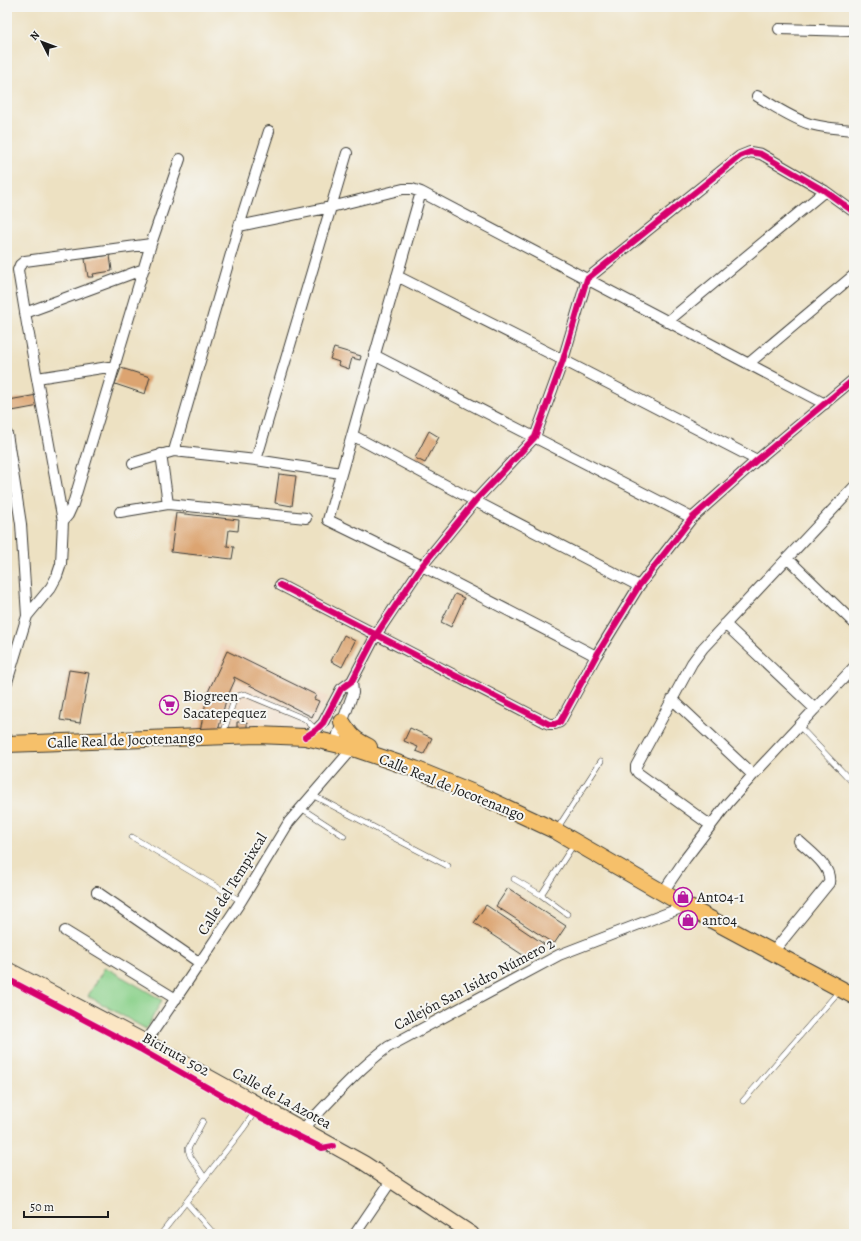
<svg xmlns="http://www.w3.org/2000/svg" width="861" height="1241" font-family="Alegreya,serif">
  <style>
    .built { fill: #f0d5bc }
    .green { fill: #8bd18b; stroke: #547654 }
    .building { fill: #dca471 }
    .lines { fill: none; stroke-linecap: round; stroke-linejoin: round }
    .lane-casing { stroke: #3b3a35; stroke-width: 6 }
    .street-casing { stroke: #3b3a35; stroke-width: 12 }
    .secondary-casing { stroke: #3b3a35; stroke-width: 16 }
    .primary-casing { stroke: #3b3a35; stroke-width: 18 }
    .lane { stroke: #fff; stroke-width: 5 }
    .street { stroke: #fff; stroke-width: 10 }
    .secondary { stroke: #fbe6c4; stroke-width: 14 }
    .primary { stroke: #f6c06b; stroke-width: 16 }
    .cycleway-casing { stroke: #f6f6f2; stroke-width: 8 }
    .cycleway { stroke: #d6006c; stroke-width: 6 }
    .labels { text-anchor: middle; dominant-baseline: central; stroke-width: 4; stroke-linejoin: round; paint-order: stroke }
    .poi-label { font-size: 15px; fill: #1c1c1c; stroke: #f6f6f2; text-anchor: start }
    .street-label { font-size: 15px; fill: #1c1c1c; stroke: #f6f6f2 }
  </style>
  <rect width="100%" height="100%" fill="#f6f6f2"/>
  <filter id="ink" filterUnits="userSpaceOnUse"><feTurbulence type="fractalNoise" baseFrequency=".025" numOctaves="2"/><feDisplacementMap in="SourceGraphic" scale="8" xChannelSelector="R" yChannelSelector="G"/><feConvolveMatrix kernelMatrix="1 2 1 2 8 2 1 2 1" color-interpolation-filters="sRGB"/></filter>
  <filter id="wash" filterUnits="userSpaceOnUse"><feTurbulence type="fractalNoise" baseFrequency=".012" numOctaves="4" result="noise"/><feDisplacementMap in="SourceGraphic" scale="16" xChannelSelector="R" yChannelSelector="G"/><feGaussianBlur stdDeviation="0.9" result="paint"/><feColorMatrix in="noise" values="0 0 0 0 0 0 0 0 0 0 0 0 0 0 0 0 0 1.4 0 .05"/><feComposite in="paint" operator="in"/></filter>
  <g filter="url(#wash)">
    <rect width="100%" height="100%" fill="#ede1c2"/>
    <path class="built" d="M221,644l107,53 -19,36h-117z"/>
    <path class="green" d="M105,967l57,33 -16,29 -58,-33z"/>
    <g id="blocks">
      <path class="building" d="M110,255l2,16 -19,3 1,3h-6l-3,-18z
        M334,348l27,8 -1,4 -8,-2 -3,11 -11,-4 1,-3 -9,-3z
        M121,368l29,9 -5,17 -30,-10z
        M37,395l2,11 -27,5 -3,-11z
        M429,431l10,6 -14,26 -10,-5z
        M279,474l17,2 -4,30 -17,-3z
        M176,513l63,7 -1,11 -9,-1 -2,16 7,1 -2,12 -61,-7z
        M455,594l9,4 -13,29 -10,-5z
        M344,635l11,6 -13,26 -11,-6z
        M227,651l89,44 -2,4 5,2 -7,16 -78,-40v2l1,1 -9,20 -8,31h-18l8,-39z
        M69,670l20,3 -9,50 -20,-3z
        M237,722h10v10h-10z
        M410,728l22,10 -8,16 -8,-3 2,-4 -14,-6z
        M508,888l58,38 -12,18 -58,-38z
        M486,905l58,39 -12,17 -58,-38z"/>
    </g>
  </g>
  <g filter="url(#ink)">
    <use href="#blocks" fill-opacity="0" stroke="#3b3a35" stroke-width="1"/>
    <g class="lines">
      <g class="lane-casing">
        <path id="lane" d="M799,726l55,58
          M223,734l11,-34 4,-4 7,-2 60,25 11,11
          M312,795l136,71
          M301,808l43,28
          M557,829l44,-68
          M132,837l109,64
          M514,879l27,16 33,-51
          M541,895l26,19
          M743,1101l97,-111
          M203,1121l-15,28 2,7 15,22
          M186,1202l28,32
          M161,1234l82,-105 16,-23"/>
      </g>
      <g class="street-casing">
        <path id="street" d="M779,29l75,2
          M757,96c17,10 34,22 53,28 15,4 29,5 44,6
          M421,192l-93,328 94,46 174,90
          M239,226l92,-19 72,-18h9l9,3 404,212
          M397,276l166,84 194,100
          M25,313l119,-44
          M667,322l158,-131
          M374,355l318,163
          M748,364l106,-89
          M37,378l78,-12
          M7,434l14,90 6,92
          M352,435l123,66 164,85
          M174,451l65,-225 30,-95
          M161,454l7,50
          M256,460l91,-307
          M133,463l41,-12 82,9 85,13
          M120,512l48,-8 138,14
          M63,521l5,-6 5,-11 78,-260 29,-85
          M787,558l67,65
          M280,585l269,139h6l5,-2 36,-66 43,-70 53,-68 65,-58 97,-81
          M725,624l90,85
          M7,682l20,-66 24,-29 6,-11 4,-12 2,-43 -36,-197 -9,-54 2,-5 5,-4 126,-17
          M672,699l81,76
          M305,737l11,-7 7,-7 18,-34 11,-8 24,-46 46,-69 53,-65 60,-64 28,-77 24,-81 153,-123 10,-4 11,2 64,37 29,21
          M336,744l2,-10 15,-41 -1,-12
          M710,825l-72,-52 -2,-3v-4l56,-103 11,-15 151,-161
          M97,892l103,71
          M663,892l23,-34 42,-55 25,-28 101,-108
          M65,931l111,68
          M773,952l56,-69c3,-17 -19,-31 -30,-42
          M146,1042l41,-60 54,-81 48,-79 64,-74
          M303,1129c27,-28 54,-59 85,-82l171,-92 127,-49
          M355,1234l36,-53"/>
      </g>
      <g class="secondary-casing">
        <path id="secondary" d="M7,969l139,73 218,121 108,71"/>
      </g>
      <g class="primary-casing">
        <path id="primary" d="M342,722c9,14 11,17 27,25
          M7,744l250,-9 48,2 48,11 62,21 66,27 75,35 130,75 168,90"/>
      </g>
      <use href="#lane" class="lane"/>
      <use href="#street" class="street"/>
      <use href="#secondary" class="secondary"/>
      <use href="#primary" class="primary"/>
      <g class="cycleway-casing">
        <path id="cycleway" d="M280,585l269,139h6l5,-2 36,-66 43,-70 53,-68 65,-58 97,-81
          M305,737l11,-7 7,-7 18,-34 11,-8 24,-46 46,-69 53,-65 60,-64 28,-77 24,-81 153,-123 10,-4 11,2 64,37 29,21
          M7,979l133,70 114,65 68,34 11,-2"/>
      </g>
      <use href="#cycleway" class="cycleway"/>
    </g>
  </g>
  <defs>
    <g id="supermarket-ring" transform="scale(1)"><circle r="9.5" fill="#f6f6f2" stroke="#b5179e" stroke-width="1.5"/><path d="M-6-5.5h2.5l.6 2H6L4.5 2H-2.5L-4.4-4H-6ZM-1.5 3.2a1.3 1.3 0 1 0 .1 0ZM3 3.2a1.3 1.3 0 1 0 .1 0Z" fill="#b5179e"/></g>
    <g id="shop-ring" transform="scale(1)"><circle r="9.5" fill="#f6f6f2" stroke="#b5179e" stroke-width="1.5"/><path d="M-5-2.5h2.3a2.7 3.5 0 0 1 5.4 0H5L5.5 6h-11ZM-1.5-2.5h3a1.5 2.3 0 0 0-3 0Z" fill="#b5179e"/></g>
  </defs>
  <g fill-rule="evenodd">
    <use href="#supermarket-ring" x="169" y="705"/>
    <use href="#shop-ring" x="683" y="897"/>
    <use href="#shop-ring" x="688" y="920"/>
  </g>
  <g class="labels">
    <g class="poi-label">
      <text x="183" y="696">Biogreen<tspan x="183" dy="17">Sacatepequez</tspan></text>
      <text x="697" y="897">Ant04-1</text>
      <text x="702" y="920">ant04</text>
    </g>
    <g class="street-label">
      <text transform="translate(125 740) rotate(-2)">Calle Real de Jocotenango</text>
      <text transform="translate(452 787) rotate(22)">Calle Real de Jocotenango</text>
      <text transform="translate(232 884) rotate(-58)">Calle del Tempixcal</text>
      <text transform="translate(474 984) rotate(-28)">Callejón San Isidro Número 2</text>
      <text transform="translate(176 1054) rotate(29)">Biciruta 502</text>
      <text transform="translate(282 1098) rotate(29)">Calle de La Azotea</text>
    </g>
  </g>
  <rect width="861" height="1241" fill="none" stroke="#f6f6f2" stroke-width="24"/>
  <g transform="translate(42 42) rotate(312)" stroke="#f6f6f2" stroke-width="3" paint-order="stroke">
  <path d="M0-3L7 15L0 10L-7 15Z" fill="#1c1c1c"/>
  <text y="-6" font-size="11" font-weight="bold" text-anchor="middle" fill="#1c1c1c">N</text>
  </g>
  <path d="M24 1211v6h84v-6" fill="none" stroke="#1c1c1c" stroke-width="2"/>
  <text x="30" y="1211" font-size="12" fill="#1c1c1c" stroke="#f6f6f2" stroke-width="3" paint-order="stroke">50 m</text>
</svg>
